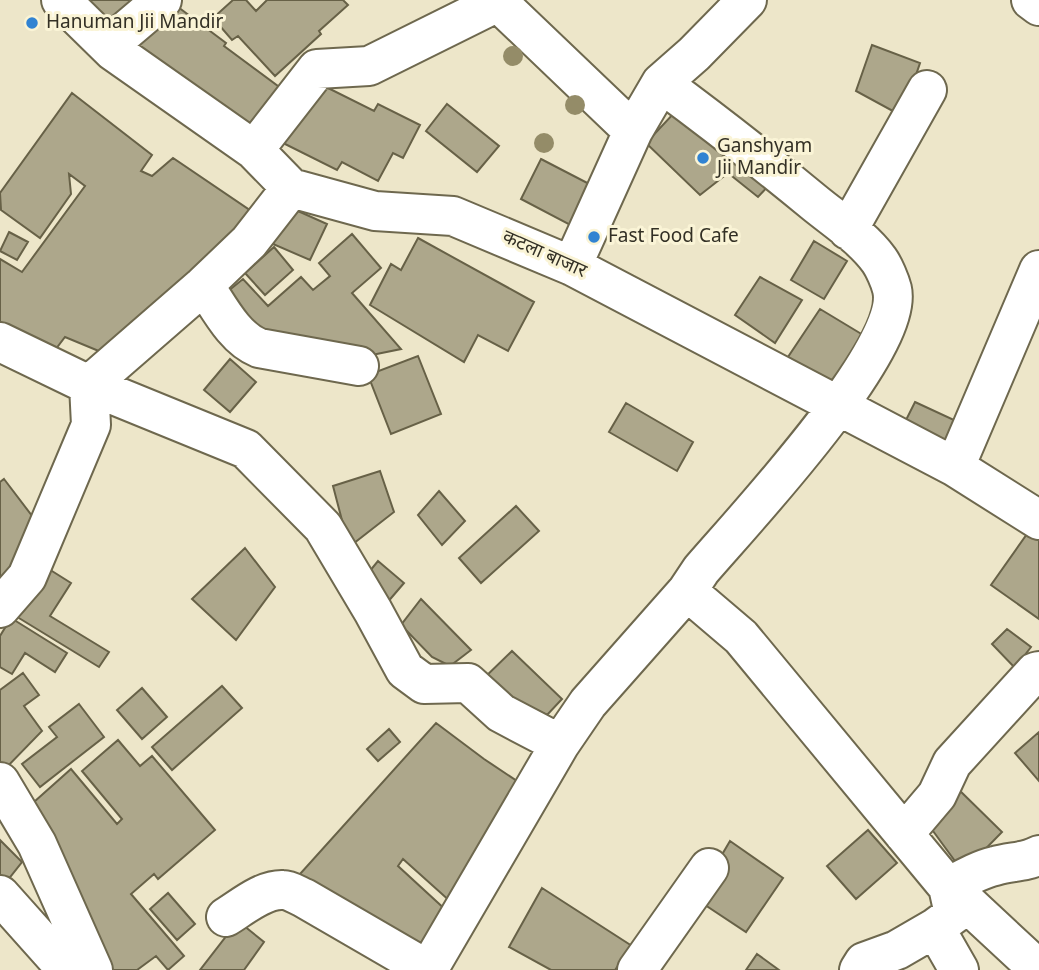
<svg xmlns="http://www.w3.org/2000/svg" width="1039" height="970" font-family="Georgia,'Noto Sans Devanagari',serif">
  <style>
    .building { fill: #ada78b; stroke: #676147; stroke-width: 2 }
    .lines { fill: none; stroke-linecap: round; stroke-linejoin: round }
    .minor-casing { stroke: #6e684e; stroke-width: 42 }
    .minor { stroke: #fff; stroke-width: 38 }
    .tree { fill: #948c68 }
    .poi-dot { fill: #3183d2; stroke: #faf4d6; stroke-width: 2.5 }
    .labels { text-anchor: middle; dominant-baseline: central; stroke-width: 6; stroke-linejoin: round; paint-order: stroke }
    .poi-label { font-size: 19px; fill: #333025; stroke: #faf4d6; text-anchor: start }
    .street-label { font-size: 19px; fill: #333025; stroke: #faf4d6 }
  </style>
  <rect width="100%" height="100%" fill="#ede6c9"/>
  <path class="building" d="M88,0h63l-39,31z
    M233,0h13l10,11 11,-11h76l5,5 -29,26 2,3 -46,42 -37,-40 -6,4 -19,-22z
    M170,1l56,42 -2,3 62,46 -37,49 -118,-88z
    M872,45l48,18 -18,53 -46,-25z
    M312,80l62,31 4,-7 42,21 -17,33 -10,-5 -15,28 -36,-19 -5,8 -56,-28z
    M72,93l80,62 -11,16 11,5 21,-18 81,55 -148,141 -41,-17 -16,21 -49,-24v-75l22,13 63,-86 -16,-12 2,20 -31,44 -39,-28 -1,-17z
    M447,104l52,42 -22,26 -51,-41z
    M674,113l96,71 -12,13 -30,-24 -28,22 -54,-52z
    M541,159l56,29 -21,40 -55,-29z
    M289,207l38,17 -17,36 -37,-16z
    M9,232l19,10 -11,18 -17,-9z
    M352,234l29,34 -29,25 49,56 -34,7 -103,-17 -42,-43 21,-17 25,27 33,-29 12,13 17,-14 -11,-13z
    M418,238l116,64 -26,49 -30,-16 -14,27 -94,-57 21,-41 10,6z
    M814,241l33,20 -23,38 -33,-19z
    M274,247l19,23 -28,25 -20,-22z
    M760,277l42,23 -27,43 -40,-28z
    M820,309l53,32 -32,48 -53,-32z
    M418,356l23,58 -50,20 -23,-59z
    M230,359l26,23 -26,30 -26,-22z
    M915,402l39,18 -11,32 -43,-20z
    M626,403l67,39 -16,29 -68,-39z
    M380,471l14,41 -45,35 -16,-61z
    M4,479l38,50 -42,52v-99z
    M439,491l26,30 -23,24 -24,-30z
    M516,506l23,25 -58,52 -22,-25z
    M1034,524l5,3v92l-48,-34z
    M245,548l30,39 -39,53 -44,-41z
    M378,561l26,22 -18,21 -26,-21z
    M44,566l27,17 -21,33 59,36 -10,15 -85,-52z
    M421,599l50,51 -21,16 -18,-9 -31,-32z
    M11,618l56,35 -12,19 -30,-19 -13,21 -12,-7v-31z
    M1007,629l24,18 -16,21 -23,-24z
    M512,651l50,48 -15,16 -67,-33z
    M23,673l16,22 -15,11 18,25 -40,41 -2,-3v-79z
    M222,686l20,22 -70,62 -20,-23z
    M142,688l25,29 -25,22 -25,-29z
    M79,704l25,33 -64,50 -18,-23 35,-27 -8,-10z
    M436,723l48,36 39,26 -71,118 -49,-44 -5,7 50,46 -24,46 -133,-74z
    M389,729l11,13 -22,19 -11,-12z
    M1039,732v49l-24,-28z
    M118,740l22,26 12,-10 63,74 -57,49 -4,-5 -23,20 53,62 -16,14 -12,-14 -19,14h-35l-77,-160 46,-41 46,55 5,-5 -40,-48z
    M951,782l51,50 -39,40 -38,-52z
    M868,830l29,33 -41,36 -29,-33z
    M0,840l22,22 -19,24 -3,-4z
    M730,841l53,37 -37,54 -50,-33z
    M542,888l90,58 -17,24h-64l-42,-23z
    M168,893l27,31 -18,16 -27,-31z
    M238,921l26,21 -20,28h-44z
    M757,954l22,16h-33z"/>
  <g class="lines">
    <g class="minor-casing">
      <path id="minor" d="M61,0l52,51 141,99 37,38 84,23 78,5 119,50 383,201 84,53
        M1031,0l8,6
        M498,2l135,129
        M113,51l9,-17 40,-34
        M254,150l63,-81 52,-3 129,-64
        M848,230l79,-140
        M572,266l61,-135 28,-48 33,-29 53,-54
        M204,285c15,22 30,53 55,63l100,18
        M0,342l89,43 157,64 77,78 50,84 32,59 19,14 44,-1 33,30 59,31
        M89,385l115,-100 45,-43 42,-54
        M955,467l84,-197
        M687,591l54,46 207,250 6,27 -19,14 24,42
        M0,608l27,-31 64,-152 -2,-40
        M0,782l37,62 56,126
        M904,834l33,-39 15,-32 83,-91 4,-1
        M948,887c15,-8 30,-17 47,-21 15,-5 30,-3 44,-11
        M0,895l67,75
        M954,914l14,-10 71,66
        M226,917c15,-9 37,-28 57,-27 7,0 14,5 21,8l124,72
        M428,970l132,-226 28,-41 99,-112 14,-21c41,-48 205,-222 191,-281 -2,-8 -8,-22 -13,-29 -16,-22 -42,-39 -63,-56 -51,-42 -102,-82 -155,-121
        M637,970l72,-102
        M859,970l5,-8 33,-12 38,-22"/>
    </g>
    <use href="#minor" class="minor"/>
  </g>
  <g class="tree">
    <circle cx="513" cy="56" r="10"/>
    <circle cx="575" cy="105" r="10"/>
    <circle cx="544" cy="143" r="10"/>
  </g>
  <g class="poi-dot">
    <circle cx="32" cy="23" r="7"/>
    <circle cx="703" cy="158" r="7"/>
    <circle cx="594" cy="237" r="7"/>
  </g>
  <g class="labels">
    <g class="poi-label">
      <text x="46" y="23">Hanuman Jii Mandir</text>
      <text x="717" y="147">Ganshyam<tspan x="717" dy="22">Jii Mandir</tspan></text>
      <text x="608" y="237">Fast Food Cafe</text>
    </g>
    <g class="street-label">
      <text transform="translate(544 255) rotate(24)">कटला बाजार</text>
    </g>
  </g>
</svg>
